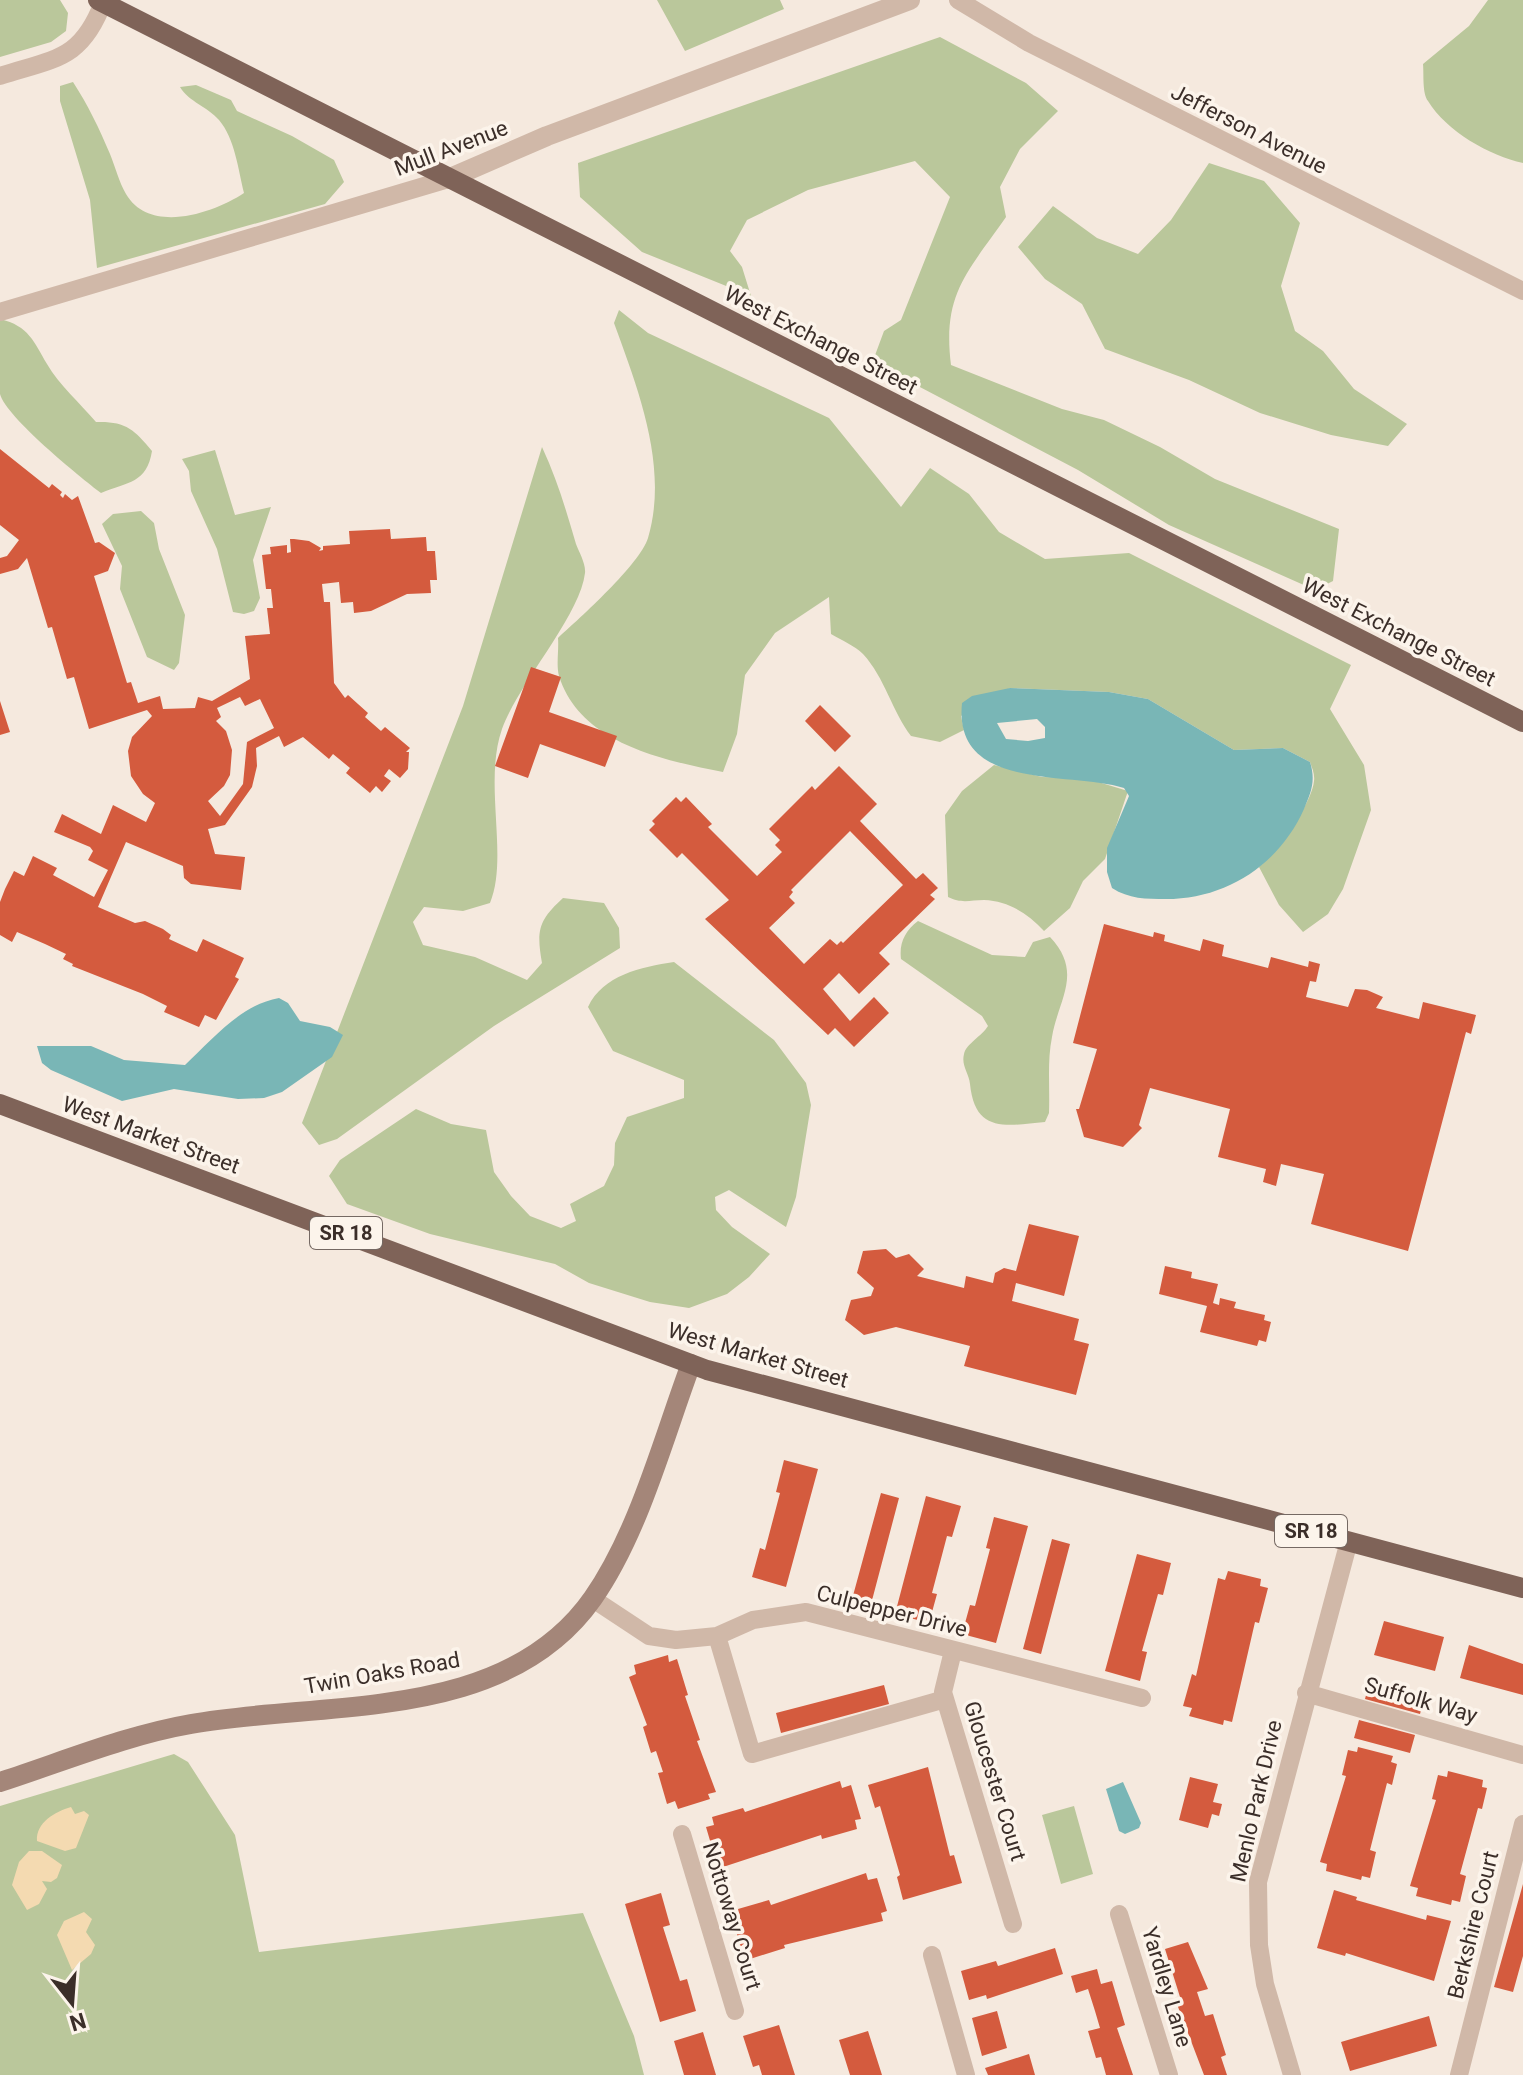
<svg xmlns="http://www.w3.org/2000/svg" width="1523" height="2075" font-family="Roboto,sans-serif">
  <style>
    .green { fill: #bac79b }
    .sand { fill: #f4dab1 }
    .water { fill: #79b6b6; fill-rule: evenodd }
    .building { fill: #d45b3e; fill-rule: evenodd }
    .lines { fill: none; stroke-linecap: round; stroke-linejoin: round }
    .minor { stroke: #d0b8a8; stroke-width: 18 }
    .tertiary { stroke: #d0b8a8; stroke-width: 20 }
    .secondary { stroke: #a48679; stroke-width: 20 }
    .primary { stroke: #7f6358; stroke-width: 20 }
    .labels { text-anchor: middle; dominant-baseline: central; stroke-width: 7; stroke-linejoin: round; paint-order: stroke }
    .shield { fill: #fcf4eb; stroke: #756963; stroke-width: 2 }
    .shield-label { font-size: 20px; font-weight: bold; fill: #3b2e29 }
    .street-label { font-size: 22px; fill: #3b2e29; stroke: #fcf4eb }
  </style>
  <rect width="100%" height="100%" fill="#f5e9de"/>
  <path class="green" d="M0,0h60l8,13 -2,18 -15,11 -51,15z
    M657,0h123l4,9 -99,42z
    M1488,0h35v163c-33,-7 -77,-32 -95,-62 -6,-8 -4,-27 -5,-37l46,-38z
    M940,37l86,46 32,28 -38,38 -20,38 6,30c-38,55 -64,76 -55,148l111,44 42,11 56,27 55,32 124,50 -6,52 -18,9 -146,-65 -91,-55 -181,-95 -23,-17 10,-27 17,-11 49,-123 -35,-36 -107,29 -61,30 -17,31 12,16 9,29 -109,-44 -62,-55 -2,-34z
    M73,82c15,23 26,46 37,72 5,12 9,28 16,40 24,41 88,19 118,-1 -6,-24 -9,-54 -25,-73 -11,-13 -30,-18 -39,-33l16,-2 35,15 6,11 55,25 42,24 10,22 -19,22 -228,64 -7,-68 -30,-99v-15z
    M1209,163l55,18 36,42 -19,63 14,45 28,20 31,38 53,35 -19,22 -57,-11 -71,-22 -71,-33 -84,-31 -23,-45 -37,-25 -27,-32 35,-41 44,32 41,16 33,-34z
    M619,310l29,23 181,85 72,89 29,-39 39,26 30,38 46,27 84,-6 222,112 -21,44 34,56 7,45 -28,79 -15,25 -25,18 -24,-27 -20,-38c17,-15 53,-63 55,-86 1,-7 -2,-13 -4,-19l-27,-14 -49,2 -86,-51 -39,-7 -99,-4 -49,28 3,14 -24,12 -29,-6c-19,-25 -26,-58 -48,-82 -8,-8 -22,-14 -32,-20l-2,-37 -54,36 -30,42 -8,59 -14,38c-61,-12 -143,-29 -164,-96 -3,-11 0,-26 -1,-38 22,-20 82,-74 90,-100 21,-71 -10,-149 -34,-215z
    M0,319c29,7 34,23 47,45 12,21 33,39 49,58 29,-1 38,7 56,29 -5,32 -24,31 -51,42 -21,-16 -95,-76 -101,-99 0,-22 0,-52 0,-75z
    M542,447c15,32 24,63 34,97 3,8 10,20 9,29 -5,43 -67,111 -83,156 -19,54 7,128 -12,174l-27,8 -39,-4 -11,15 10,23 52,12 52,23 15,-17c-6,-33 -3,-43 21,-65l41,5 15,25 1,20 -126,78 -157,113 -18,6 -17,-22 161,-417z
    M215,450l20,65 36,-8 -18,53 7,38 -6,13 -10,3 -11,-2 -16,-63 -26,-58 -2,-20 -7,-12z
    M141,511l13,12 5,26 26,66 -6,48 -5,7 -27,-13 -27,-68 2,-23 -20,-42 11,-10z
    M994,765l48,12 43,1 43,13 -23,68 -22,22 -13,27 -26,23c-16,-17 -35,-30 -60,-31 -14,0 -22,4 -36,-3l-3,-82 17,-24z
    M918,921l74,34 33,2 8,-15 17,-5c34,36 8,63 2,100 -5,24 -2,51 -3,76l-4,9c-40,4 -70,11 -75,-38 -1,-11 -9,-18 -6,-30 2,-10 18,-18 24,-28l-6,-10 -81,-57c-2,-16 4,-28 17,-38z
    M674,962l100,78 32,43 5,22 -15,92 -10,30 -57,-37 -14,7 1,13 16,17 38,27 -21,23 -22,17 -38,14 -39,-6 -61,-19 -34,-19 -125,-30 -83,-30 -18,-28 11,-16 76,-51 35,15 35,6 8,42 17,24 19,20 31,12 15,-7 -6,-17 34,-18 10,-21 1,-22 12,-26 57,-19v-18l-71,-29 -25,-44c15,-32 53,-40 86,-45z
    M174,1754l14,8 47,73 24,117 324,-39 51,123 10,39h-644v-269z
    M1074,1806l19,68 -32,10 -19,-69z"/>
  <path class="sand" d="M71,1807l4,7 9,-3 5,4 -13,33 -11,3 -28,-10c-1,-19 18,-29 34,-34z
    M29,1851h13l20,14 -5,13 -6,4 -9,-1 5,8 -8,15 -12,6 -15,-25 7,-23z
    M84,1912l8,7 -6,13 9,13 -4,9 -19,16 -15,-35 7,-14z"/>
  <path class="water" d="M1010,688l99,4 39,7 86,51 49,-2 27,14c6,19 1,30 -6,47 -25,56 -78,90 -138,90 -20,0 -37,0 -54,-11l-5,-16v-24l22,-52 -5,-8c-55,-17 -171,4 -162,-85l10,-7zM1037,719l8,8v11l-17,3 -22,-2 -9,-16z
    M279,998l9,5 12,18 30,6 13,8 -11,22 -50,35 -18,6 -26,1 -64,-10 -52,12 -71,-31 -9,-7 -5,-17h54l33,14 61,5c28,-26 55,-60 94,-67z
    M1123,1782l18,41 -2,5 -14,6 -6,-3 -13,-42z"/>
  <path class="building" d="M0,449l49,39 3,-4 10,8 -2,3 3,3 2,-4 7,6 6,-4 17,47 4,-1 16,11 -7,18 -14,5 33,107 4,-1 7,21 22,-7 3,13 32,-1 3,-11 14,4 38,-22 -5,-43 25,-2 -3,-26h6l-2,-19h-5l-4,-34 9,-1 -1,-7 17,-2v8l4,-1 -1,-13h4l15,2 12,7 -2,3 4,-1v-4l27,-2 -1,-13 41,-2 1,10 35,-2 1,14h8l2,29h-7l1,13 -24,1 -36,17 -17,2 -1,-11 -12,1 -2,-21 -17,2 2,18h6l4,81 11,15 3,-3 20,18 -3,4 16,14 4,-4 25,21 -4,4h3l-1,17 -8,9 -11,-9 -5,7 7,5 -9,11 -6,-6 -6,7 -24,-20 4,-5 -17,-14 -4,5 -26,-22 -19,10 -5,-11 -23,12 1,18 -5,21 -27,38 -17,4 7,25 30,3 -4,33 -50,-6 -7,-6 -1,-12 -57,-24 -28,65 37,16 10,-2 18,8 8,6 -2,4 28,13 6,-13 41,19 -9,19 4,2 -23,41 -11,-5 -6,12 -35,-15 3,-6 -24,-12 -71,-28 1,-2 -10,-5 3,-5 -21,-10 -28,-12 -5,10 -12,-7v-33l5,-13 9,-18 10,5 9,-20 24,12 -4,7 41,22 14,-27 -20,-10 5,-9 -3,-4 -36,-15 8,-18 39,20 12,-29 33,17 9,-19 -12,-9 -12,-18 -3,-25 4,-14 20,-21 -5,-6 -58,19 -15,-52 -7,2 -15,-52 -4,1 -21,-70 -9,11 -18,5v-16l7,-2 12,-16 -19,-15zM240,697l5,9 15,-7 14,29 -27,14 -4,42 -23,32 -12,-15 16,-15 6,-11 2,-25 -6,-19 -10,-10 5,-4 -4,-9z
    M531,667l30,10 -12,35 68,24 -12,31 -65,-23 -12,34 -33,-12z
    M0,701l10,31 -10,3z
    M820,705l31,31 -16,16 -30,-31z
    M839,766l38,38 -17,17 56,58 7,-6 15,15 -8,7 5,4 -56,54 11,11 -31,30 -20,-21 -16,16 27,32 24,-24 15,16 -35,34 -19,-19 -7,7 -123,-116 24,-19 -47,-47 -5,5 -28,-28 6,-6 -3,-3 24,-24 5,5 5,-5 26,27 -4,3 49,49 25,-24 -7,-7 5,-5 -11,-11 43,-43 3,4zM850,831l53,54 -60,58 -2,-2 -4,4 -7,-6 -26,25 -35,-36 26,-25 -6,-6 4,-5 -2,-2z
    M1104,924l49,13 1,-5 11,3 -1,6 36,10 3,-12 21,6 -2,11 46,12 3,-11 37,10 1,-6 11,3 -4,18 -6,-1 -4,16 42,10 7,-18 12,1 16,7 -7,11 43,11 4,-17 53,13 -5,19 -5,-2 -58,219 -97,-27 13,-50 -43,-10 -5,22 -13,-4 3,-13 -48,-12 12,-48 -80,-21 -11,37 3,3 -19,19 -39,-10 -8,-28h3l18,-60 -24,-6z
    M1029,1224l50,12 -15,60 -48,-13 -4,18 67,18 -5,21 15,4 -13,51 -112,-29 6,-20 -74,-19 -32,8 -19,-15 6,-20 20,-4 3,-8 -17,-15 6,-22 23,-2 10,9 13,-4 15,15 -7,7 47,12 2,-12 27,7 2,-10 9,-5 12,3z
    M1165,1266l27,6 -1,6 27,6 -5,19 6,2 1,-7 16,4 -2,6 31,7 -1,5 7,2 -5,20 -7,-2 -2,6 -57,-14 7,-26 -48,-12z
    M784,1460l34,9 -32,118 -34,-10 8,-29 5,2 15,-57 -4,-1z
    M881,1493l18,5 -29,110 -19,-5z
    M926,1496l35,10 -9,31 -5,-1 -15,57 5,1 -8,29 -34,-9z
    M994,1517l34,9 -32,117 -34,-9 8,-29 5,1 15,-57 -4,-1z
    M1052,1539l18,5 -29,110 -18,-5z
    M1137,1554l34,9 -8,32 -5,-1 -16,57 5,1 -7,29 -35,-10z
    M1228,1571l33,8 -1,7 8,2 -9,35 -4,-1 -23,100 -8,-2 -1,5 -34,-9 3,-8 -9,-2 9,-32 4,2 22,-98 7,2z
    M1384,1621l60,16 -9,34 -61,-16z
    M1469,1645l54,19v31l-63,-17z
    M668,1655l1,7 8,-3 11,36 -3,1 15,44 -3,1 19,51 -8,2 2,5 -32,10 -3,-8 -8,3 -9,-31 5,-1 -7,-21 -5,2 -8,-26 4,-2 -18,-48 7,-3 -2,-9z
    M1370,1680l55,16 -5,18 -55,-15z
    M884,1685l5,19 -108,29 -5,-20z
    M1359,1720l56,15 -5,18 -56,-15z
    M1358,1747l35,9 -2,6 6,2 -5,21 -5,-2 -17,67 6,2 -6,26 -8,-2 -1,4 -35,-9 1,-7 -7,-2 26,-86 -4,-1 6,-25 9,2z
    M928,1767l22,89 4,-1 8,28 -59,17 -6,-23 3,-2 -20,-69 -5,2 -7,-23z
    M1448,1771l35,9 -1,7 5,1 -5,21 -4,-1 -18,66 6,2 -6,26 -8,-2 -1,5 -35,-9 2,-8 -8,-2 26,-86 -4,-1 6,-24 9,2z
    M1190,1777l28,7 -5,18 9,2 -3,12 -7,-2 -4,14 -29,-8z
    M840,1781l2,7 9,-3 10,34 -6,1 2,9 -35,10 -1,-4 -98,32 -2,-8 -5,2 -10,-34 8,-2 -2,-8 31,-9 2,4z
    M866,1873l2,7 9,-2 10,33 -6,2 2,8 -99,24 1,3 -35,11 -3,-8 -5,1 -9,-32 7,-3 -2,-8 31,-9 2,5z
    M1523,1884v72l-10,36 -19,-5z
    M1334,1890l23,7 -1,3 70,20 1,-5 24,6 -17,60 -88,-28 -1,3 -28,-8z
    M661,1893l9,32 -7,2 17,54 7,-2 9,32 -36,11 -35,-118z
    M1188,1942l20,47 -11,3 8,24 8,-2 13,41 -5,2 6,18h-23l-29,-76 5,-2 -15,-48z
    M1055,1948l8,26 -76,25 -1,-4 -17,5 -8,-29 35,-10 2,5z
    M1097,1969l4,15 11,-3 13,44 -8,3 16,47h-27l-5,-18 -5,1 -8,-27 12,-3 -5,-17 -7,-22 -12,4 -5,-17z
    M997,2011l10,37 -25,8 -10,-38z
    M1429,2016l8,30 -87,25 -9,-29z
    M779,2025l16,50h-33l-3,-10 -6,2 -10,-31z
    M868,2031l14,44h-32l-11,-35z
    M703,2032l13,43h-32l-10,-34z
    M1029,2054l6,21h-47l-3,-7z"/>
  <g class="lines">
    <path class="minor" d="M958,0l71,43 494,248
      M0,76c56,-18 82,-16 104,-76
      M0,312l448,-133
      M593,1599l56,37 27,4 41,-4 36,-16 53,-8 336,86
      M717,1636l35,118 193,-55
      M953,1651l-10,41 70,232
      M1306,1693l217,62
      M682,1834l53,177
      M1119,1914l50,161
      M932,1955l34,120
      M1292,2075l-27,-91 -6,-39 -1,-63 91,-341
      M1459,2075l64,-251"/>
    <path class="tertiary" d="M448,179l99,-43 363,-136"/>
    <path class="secondary" d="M0,1782c62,-20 127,-47 191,-58 134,-24 314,0 402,-126 46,-66 70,-159 98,-234"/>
    <path class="primary" d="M98,0l1425,722
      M0,1104l707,266 816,218"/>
  </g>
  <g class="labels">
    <g class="shield">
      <rect x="310" y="1217" width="72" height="32" rx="6"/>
      <rect x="1275" y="1515" width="72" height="32" rx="6"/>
    </g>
    <g class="shield-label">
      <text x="346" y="1233">SR 18</text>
      <text x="1311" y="1531">SR 18</text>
    </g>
    <g class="street-label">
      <text transform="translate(1249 129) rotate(27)">Jefferson Avenue</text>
      <text transform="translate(451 148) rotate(-21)">Mull Avenue</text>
      <text transform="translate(821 340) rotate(27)">West Exchange Street</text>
      <text transform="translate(1399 632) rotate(27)">West Exchange Street</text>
      <text transform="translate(151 1135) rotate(20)">West Market Street</text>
      <text transform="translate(758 1355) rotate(16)">West Market Street</text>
      <text transform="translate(892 1611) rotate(14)">Culpepper Drive</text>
      <text transform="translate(382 1673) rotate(-10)">Twin Oaks Road</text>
      <text transform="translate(1421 1700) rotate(16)">Suffolk Way</text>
      <text transform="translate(995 1781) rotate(73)">Gloucester Court</text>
      <text transform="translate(1256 1801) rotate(-77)">Menlo Park Drive</text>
      <text transform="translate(732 1916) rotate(73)">Nottoway Court</text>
      <text transform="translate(1473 1925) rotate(-76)">Berkshire Court</text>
      <text transform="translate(1167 1987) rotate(73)">Yardley Lane</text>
    </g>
  </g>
  <g transform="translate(72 2003) rotate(163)" stroke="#fcf4eb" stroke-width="6" paint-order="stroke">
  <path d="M0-6L14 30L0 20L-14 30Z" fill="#3b2e29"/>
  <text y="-12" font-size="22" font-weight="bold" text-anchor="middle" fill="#3b2e29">N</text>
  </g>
</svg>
